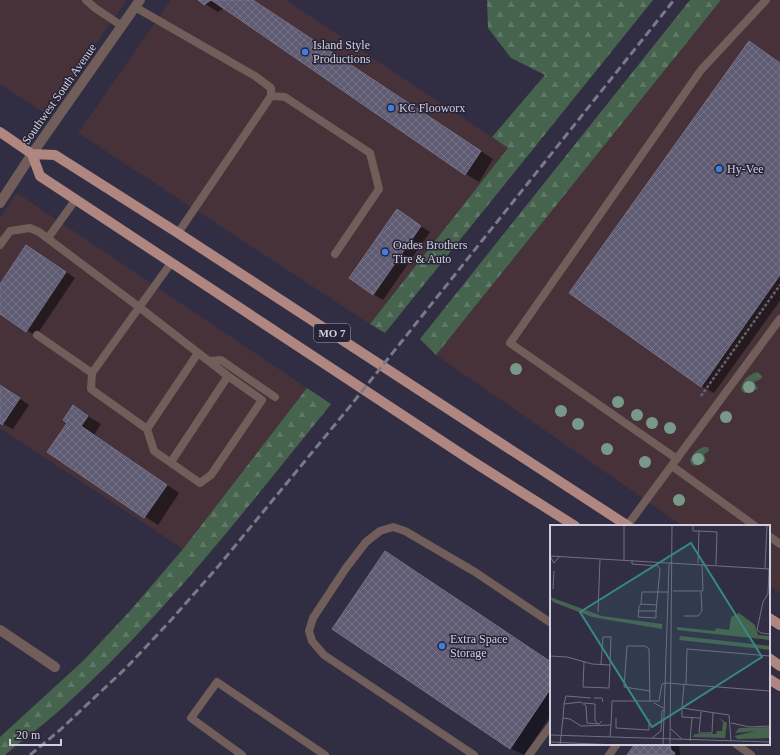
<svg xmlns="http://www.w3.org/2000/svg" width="780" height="755" font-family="'Times New Roman',serif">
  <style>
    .commercial { fill: #463238 }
    .grass { fill: url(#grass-tufts) }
    .forest { fill: url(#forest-firs) }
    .shadow { fill: #0007 }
    .building { fill: url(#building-cross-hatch); stroke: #747189 }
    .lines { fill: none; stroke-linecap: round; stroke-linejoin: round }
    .path { stroke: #646274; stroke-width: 2.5; stroke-dasharray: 3 2; stroke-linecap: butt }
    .lane { stroke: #715d59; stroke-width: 8 }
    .street { stroke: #715d59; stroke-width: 10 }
    .primary { stroke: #b08780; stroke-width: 10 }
    .rail { stroke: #7a7889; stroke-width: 3; stroke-dasharray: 8 4; stroke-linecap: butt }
    .tree { fill: #789989 }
    .shop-dot { fill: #3f7fe0; stroke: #272438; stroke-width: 1.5 }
    .labels { text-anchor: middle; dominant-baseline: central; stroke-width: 3; stroke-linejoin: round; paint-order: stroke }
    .shield { fill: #272438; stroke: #9f9cac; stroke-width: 1 }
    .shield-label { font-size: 11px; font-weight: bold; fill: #d2d0de }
    .poi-label { font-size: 12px; fill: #d2d0de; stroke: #272438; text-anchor: start }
    .street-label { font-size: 12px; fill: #d2d0de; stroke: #272438 }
    .inset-road { fill: none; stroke: #716f81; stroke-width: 1 }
    .view { fill: #368884; fill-opacity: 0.15; stroke: #368884; stroke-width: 2 }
    .inset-edge { fill: none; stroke: #d2d0de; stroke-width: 2 }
  </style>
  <defs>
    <pattern id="grass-tufts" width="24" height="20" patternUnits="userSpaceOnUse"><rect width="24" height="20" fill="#46634d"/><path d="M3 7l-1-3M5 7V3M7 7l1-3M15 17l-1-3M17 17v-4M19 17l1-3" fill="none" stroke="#607866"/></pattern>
    <pattern id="forest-firs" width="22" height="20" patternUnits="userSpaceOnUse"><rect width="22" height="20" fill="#46634d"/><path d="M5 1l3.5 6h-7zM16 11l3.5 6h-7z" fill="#607866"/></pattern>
    <pattern id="building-cross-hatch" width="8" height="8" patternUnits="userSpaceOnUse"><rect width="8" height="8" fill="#5e5b72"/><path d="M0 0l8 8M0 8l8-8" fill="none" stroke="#747286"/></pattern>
  </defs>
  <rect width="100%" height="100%" fill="#312e43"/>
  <path class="commercial" d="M0,0h127l-77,108 -7,4 -43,-28z
    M171,0h115l222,148 -138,176 -292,-191z
    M721,0h59v593l-11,-8v-59h-86l-247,-171z
    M17,193l290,195 -124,161 -183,-121v-210z"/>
  <path class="grass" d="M757,372l3,2 2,3 -1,2 -7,3 4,7 -10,4h-4l-3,-4c1,-8 8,-15 16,-17z
    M704,447h3l2,2 -1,3 -4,2 2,7 -10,5 -4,-1 -2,-4c2,-7 7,-12 14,-14z"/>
  <path class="forest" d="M487,0h166l-268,333 -15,-9 138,-176 -16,-11 53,-62 -34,-17 -23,-30z
    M690,0h31l-285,355 -16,-16z
    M307,388l24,16c-86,106 -170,216 -272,307 -18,16 -37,29 -54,44h-5v-18l84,-77 46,-49 53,-62z"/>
  <path class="shadow" d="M199,0h54l240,159 -14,23 -13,-8 -242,-166 -6,4z
    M749,42l31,21v238l-66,92 -13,-7z
    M397,211l33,21 -47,68 -10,-6z
    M36,252l39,26 -39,58 -36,-23v-27z
    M0,385l29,20 -16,24 -13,-7z
    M73,407l28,17 -7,11 85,58 -21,32 -110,-73 21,-29z
    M386,552l165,110v53l-27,40 -14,-7z
    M636,744h40l3,2 1,9h-52z"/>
  <path class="building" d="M198,0h55l228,151 -16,24 -226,-156 -28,-19 -7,5z
    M749,41l31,22v212l-79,112 -132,-94z
    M397,209l24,17 -48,69 -24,-17z
    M26,245l40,27 -40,60 -26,-18v-30z
    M0,385l20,13 -18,27 -2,-2z
    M73,405l15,11 -7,10 86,59 -23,33 -97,-66 20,-29 -4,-3z
    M385,551l166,111v26l-41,61 -178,-120z
    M635,744h35l1,6 4,3 -1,2h-47z"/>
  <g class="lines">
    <path class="path" d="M701,396l79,-111"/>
    <path class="lane" d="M86,0l9,8 27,18
      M135,7l120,69 16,12v8l-93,137
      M271,96l14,1 85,56 9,36 -44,65
      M48,238l28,-39
      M0,245l10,-14 20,-3 9,4 100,75 89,69
      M37,335l55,38
      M209,361l12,-1 54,37
      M147,429l51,-76
      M677,459l-167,-116 191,-273 65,-70
      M171,462l57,-86 34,24 -51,75 -11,8 -46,-32 -7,-22 -56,-40 1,-16 79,-110
      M672,466l83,60
      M627,526l153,-207
      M769,536l11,8
      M736,744l15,11
      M242,755l-51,-37 26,-36 108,73
      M474,755l-150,-100 -12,-14 -3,-10 4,-13 33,-50 20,-26 14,-11 13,-4 12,4 70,41 76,51
      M529,755l22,-30
      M609,755l8,-11"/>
    <path class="street" d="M0,203l32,-49 108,-154
      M0,630l55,37"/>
    <path class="primary" d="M0,132l32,22 23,1 123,78 450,293
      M32,154l8,22 432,285 103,65
      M769,618l11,7
      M769,658l11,8
      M769,679l11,7"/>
    <path class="rail" d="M30,755l30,-25 67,-63 45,-48 44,-50 131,-159 327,-410"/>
  </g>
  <g class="tree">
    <circle cx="516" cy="369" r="6"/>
    <circle cx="749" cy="387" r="6"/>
    <circle cx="618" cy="402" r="6"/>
    <circle cx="561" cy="411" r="6"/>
    <circle cx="637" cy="415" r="6"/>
    <circle cx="726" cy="417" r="6"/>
    <circle cx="652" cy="423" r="6"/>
    <circle cx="578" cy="424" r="6"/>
    <circle cx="670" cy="428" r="6"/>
    <circle cx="607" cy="449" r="6"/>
    <circle cx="698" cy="459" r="6"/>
    <circle cx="645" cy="462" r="6"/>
    <circle cx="679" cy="500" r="6"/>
  </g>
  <g class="shop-dot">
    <circle cx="305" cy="52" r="4"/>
    <circle cx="391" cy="108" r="4"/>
    <circle cx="719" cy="169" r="4"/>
    <circle cx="385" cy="252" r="4"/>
    <circle cx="442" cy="646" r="4"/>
  </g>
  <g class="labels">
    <rect class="shield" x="314" y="324" width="36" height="18" rx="3"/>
    <g class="shield-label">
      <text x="332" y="333">MO 7</text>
    </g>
    <g class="poi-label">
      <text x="313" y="45">Island Style<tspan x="313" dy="14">Productions</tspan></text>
      <text x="399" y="108">KC Flooworx</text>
      <text x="727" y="169">Hy-Vee</text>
      <text x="393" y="245">Oades Brothers<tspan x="393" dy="14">Tire &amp; Auto</tspan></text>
      <text x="450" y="639">Extra Space<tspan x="450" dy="14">Storage</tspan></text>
    </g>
    <g class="street-label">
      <text transform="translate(59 94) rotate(-55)">Southwest South Avenue</text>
    </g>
  </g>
  <g transform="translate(550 525)">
    <rect width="220" height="220" fill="#312e43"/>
    <path d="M169,193l8,5 -2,15 -33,-1 3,-3h21l1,-3h5l1,-9zM220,202v11l-32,1 -4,-3 22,-5 -21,2 4,-5z" fill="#46634d"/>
    <path d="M0,72l52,19 60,8v5l-70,-12 -39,-15zM189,88l16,12 3,10 12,1v4l-93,-10v-3l38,4 1,-3 13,2 2,-13zM130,111l90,10v4l-91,-10z" fill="#46634d"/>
    <path class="inset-road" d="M143,0v6h6l-1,32M149,6l18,1 -1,33M0,31l220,13M0,31l4,7 5,-6M74,35v-35M82,35v4l26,2 2,3 -4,42M215,43l2,-43M219,44l-1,25 -5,8 -6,28 4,3 9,1M3,64l1,-18M123,66h30l-1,-27M91,79l16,1M89,86h17v7l-18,-1 1,-10 2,-3 1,-12h26M48,87l2,-53M134,91h14l4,-5 -1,-19M0,131l17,1 25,7 18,1 1,-28h-8l-2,27M34,137l-1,25 26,1 1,-23M134,159l-2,24 47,7 2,26M136,159l1,-35 83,7M100,166l-26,-4 3,-41h18l4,3 1,53M44,173h8l1,4M34,178l11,1v17l3,3M104,178l11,6M14,179l2,-8 25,2M132,183v9l18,1M151,187l-2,21h13l1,-20M13,193l1,-14 17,-2 5,4 1,17 12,1 3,-3M66,193v10l33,2v-11M181,198l19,4 20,-1M121,204l11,10M0,210l220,7M60,212l1,-12M102,213l9,-7 1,-20 3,-1M140,216l2,-23M0,217l66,3M10,220l3,-27 7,1 11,7 30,-1 1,-24h47l3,-17 4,-1 104,8M113,220l6,-180 2,-3M120,220l2,-220"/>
    <path class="view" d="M141,18l71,114 -110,70 -72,-115z"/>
    <rect width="220" height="220" class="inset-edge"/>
  </g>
  <path d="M10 739v6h51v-6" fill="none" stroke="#d2d0de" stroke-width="2"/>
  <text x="16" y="739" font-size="12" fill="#d2d0de" stroke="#272438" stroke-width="3" paint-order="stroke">20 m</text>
</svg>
